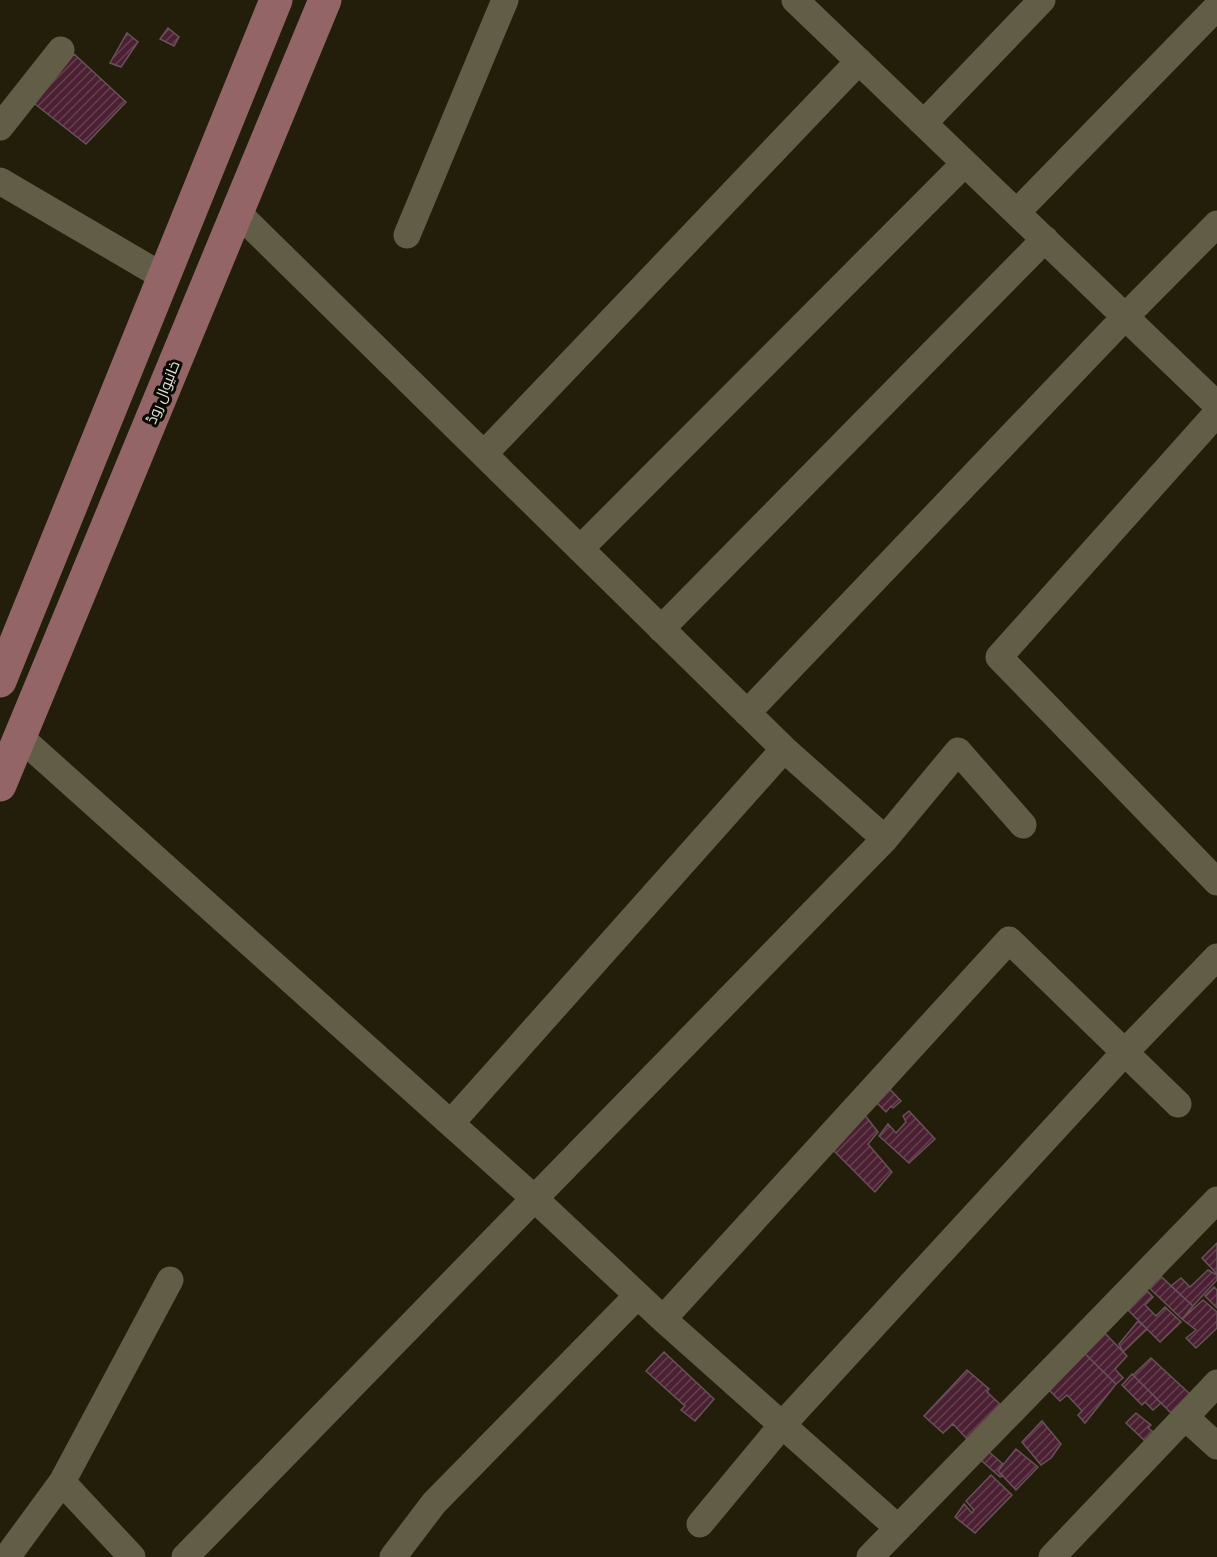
<svg xmlns="http://www.w3.org/2000/svg" width="1217" height="1557" font-family="Barlow,Cairo,sans-serif">
  <style>
    .building { fill: url(#building-hatch); stroke: #69525a; stroke-width: 1.5 }
    .lines { fill: none; stroke-linecap: round; stroke-linejoin: round }
    .minor { stroke: #615d47; stroke-width: 27 }
    .major { stroke: #936566; stroke-width: 33 }
    .labels { text-anchor: middle; dominant-baseline: central; stroke-width: 6; stroke-linejoin: round; paint-order: stroke }
    .street-label { font-size: 15px; fill: #e4e2d5; stroke: #0a0803 }
  </style>
  <defs>
    <pattern id="building-hatch" width="6" height="6" patternUnits="userSpaceOnUse" patternTransform="scale(1.5)"><rect width="6" height="6" fill="#4c2033"/><path d="M-1 1l2-2M0 6l6-6M5 7l2-2" fill="none" stroke="#664050"/></pattern>
  </defs>
  <rect width="100%" height="100%" fill="#221e0a"/>
  <path class="building" d="M168,28l11,9 -5,9 -14,-7z
    M127,33l11,9 -17,25 -11,-4z
    M74,54l52,48 -40,42 -55,-43z
    M883,1082l18,19 -8,7 -2,-2 -5,6 -15,-15z
    M860,1109l18,23 -10,12 24,28 -17,20 -41,-41z
    M909,1111l26,28 -26,24 -30,-27 9,-12 8,9 10,-11 -3,-6z
    M1217,1243v31l-15,-16z
    M1154,1270l39,36 -11,13 -40,-38z
    M1208,1270l9,5v5l-24,26 -22,-20 10,-8 9,9z
    M1140,1284l13,13 -8,8 11,11 9,-9 16,15 -21,20 -39,-39z
    M1214,1287l3,3v18l-12,-12z
    M1203,1300l14,12v16l-21,20 -10,-10 10,-8 -14,-11z
    M1138,1321l9,8 -24,23 -4,-8z
    M1098,1326l29,30 -12,13 8,9 -7,6 -38,-37z
    M1078,1347l38,37 -31,39 -7,-8 4,-4 -15,-16 -7,6 -17,-17z
    M664,1352l50,47 -19,22 -14,-11 4,-4 -39,-35z
    M1151,1358l39,36 -18,20 -39,-39z
    M967,1370l22,19 -2,3 16,15 -35,33 -15,-16 -10,9 -19,-17z
    M1132,1374l29,29 -8,7 -8,-8 -3,3 -20,-20z
    M1136,1413l15,12 -3,3 7,5 -9,9 -20,-19z
    M1042,1421l19,23 -10,14 -10,7 -19,-23z
    M982,1446l21,18 -5,7 5,5 -3,1 -26,-23z
    M1016,1449l22,18 -22,23 -18,-19z
    M991,1475l21,20 -37,38 -20,-16 9,-13 8,9 2,-3 -8,-9z"/>
  <g class="lines">
    <path class="minor" d="M795,0l422,405
      M924,123l118,-123
      M0,127l61,-77
      M0,181l164,96
      M1017,212l200,-205
      M407,235l98,-235
      M1217,413l-218,244 218,225
      M484,454l375,-393
      M580,549l385,-386
      M661,629l384,-390
      M747,713l378,-396 92,-93
      M20,737l515,462 128,120 235,209
      M885,839l73,-88 65,74
      M451,1123l333,-374
      M663,1319l346,-379 169,164
      M1217,1383l-32,34 32,29
      M62,1482l70,75
      M700,1524l83,-100 342,-372 92,-95
      M7,1557l55,-75 108,-202
      M185,1557l700,-718 -101,-90 -547,-537
      M393,1557l41,-54 203,-207
      M870,1557l347,-357
      M1052,1557l133,-140"/>
    <path class="major" d="M0,681l276,-681
      M0,785l325,-785"/>
  </g>
  <g class="labels">
    <g class="street-label">
      <text transform="translate(162 392) rotate(-68)">خانیوال روڈ</text>
    </g>
  </g>
</svg>
